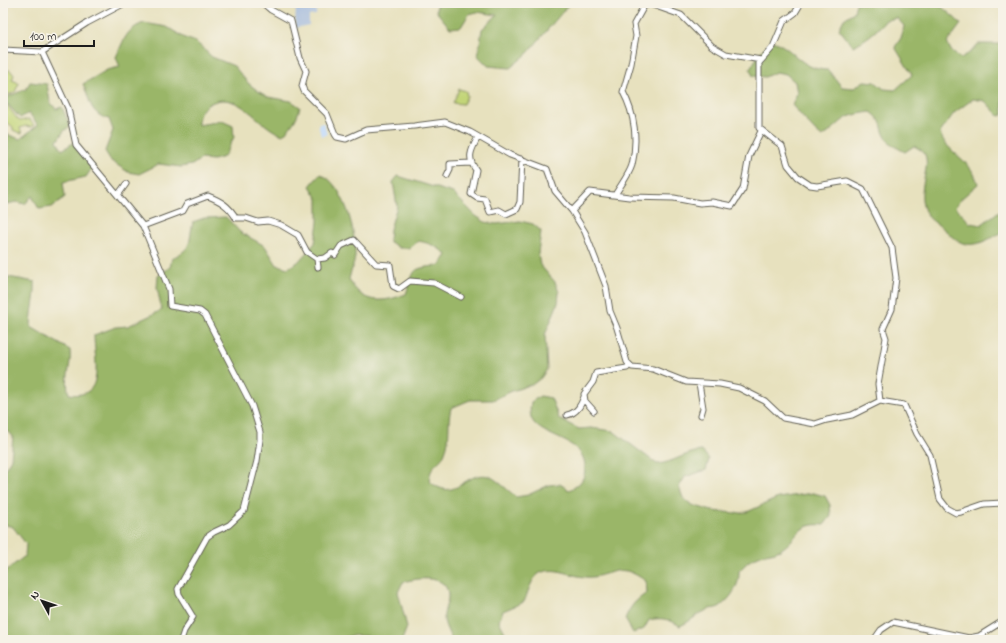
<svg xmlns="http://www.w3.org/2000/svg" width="1006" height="643" font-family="'Indie Flower',sans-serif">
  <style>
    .built { fill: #c7ddf9 }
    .industrial { fill: #b5c6de }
    .green { fill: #c3d578; stroke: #70784a }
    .forest { fill: #9ab668; stroke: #5b6942 }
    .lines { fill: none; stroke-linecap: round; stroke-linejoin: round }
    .street-casing { stroke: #636155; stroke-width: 7 }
    .street { stroke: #fff; stroke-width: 5 }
  </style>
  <rect width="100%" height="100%" fill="#f7f3e8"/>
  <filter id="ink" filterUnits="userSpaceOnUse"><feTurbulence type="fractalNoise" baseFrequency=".025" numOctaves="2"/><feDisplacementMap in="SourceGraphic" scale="8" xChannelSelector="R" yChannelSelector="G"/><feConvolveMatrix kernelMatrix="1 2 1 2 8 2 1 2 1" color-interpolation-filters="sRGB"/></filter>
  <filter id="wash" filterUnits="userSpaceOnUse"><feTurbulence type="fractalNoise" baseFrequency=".012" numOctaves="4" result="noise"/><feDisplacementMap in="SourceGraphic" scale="16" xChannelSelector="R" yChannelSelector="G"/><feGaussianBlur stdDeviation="0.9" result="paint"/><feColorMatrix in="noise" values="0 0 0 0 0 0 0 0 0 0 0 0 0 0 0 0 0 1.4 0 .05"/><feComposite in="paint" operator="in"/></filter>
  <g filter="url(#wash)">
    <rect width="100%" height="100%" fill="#e7e1be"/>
    <path class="built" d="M324,123l3,12 -6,1 -3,-12z"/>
    <path class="industrial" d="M296,7h21l-1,8 -7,1v9l-14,3z"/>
    <path class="green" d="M10,70l4,5 -2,5 7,3 -4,9 -7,3 -2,-5 -3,-1v-18z
      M459,89l7,2 1,5 -4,8 -10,-1z
      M3,101c7,6 11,16 17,20l9,-2 5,6 -3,2 -5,-1 -6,2 2,6 -9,-4v-3l-5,-4 -5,3z"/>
    <path class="forest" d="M437,3h133l-43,51 -17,14 -22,-2 -10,-10 4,-27 15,-14 -20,-3 -8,2 -8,13 -11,1 -14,-17z
      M856,3h82c7,8 16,13 23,21l-14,19 5,9 9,6 10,-6 7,-8h25v71l-4,1 -14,-15 -12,-2 -19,14 -14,20c8,22 31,25 38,51l-16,14 -7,9 15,16 11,2 22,-17v24c-24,12 -36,21 -57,-1 -5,-5 -15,-10 -19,-16 -14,-23 6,-47 -3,-62 -2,-3 -7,-5 -10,-7l-9,6c-6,-3 -14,-7 -18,-13 -8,-12 -2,-17 -16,-27 -7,1 -16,2 -23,5 -10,5 -16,15 -26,20l-8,-7 -22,-25 5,-12 -2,-11 -9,-8 -10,-2 -11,5 -12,-1 -3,-7 11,-18 11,-10c23,7 28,29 56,29l14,17 12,1 10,-7 11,1 9,7 11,1 17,-15 -17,-28 6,-9 3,-12 -7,-8 -11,2c-9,11 -20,20 -33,26l-14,-17 5,-10 10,-7z
      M144,23l23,4 18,11 11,4 16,15 22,9 14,17 10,8 10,6 23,4 9,6c-3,12 -8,19 -17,28 -24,-7 -44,-46 -72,-32 -10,5 -13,12 -13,22l24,-4 11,5 1,11 -10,20 -11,3 -12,-1 -9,6 -11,2 -22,-3 -20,10 -11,-2 -17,-11 -6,-10 8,-21 -4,-11c-20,-5 -18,-18 -26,-35l24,-14 13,-3 -4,-10c8,-17 10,-28 28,-34z
      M30,82l17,2 3,18 6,7 6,-2 8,19 -6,5 -7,10 5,9 11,-7 19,25 -6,9 -23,5 2,15 -13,10 -13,2 -7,-13 -7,8 -9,-2 -13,3v-72l17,6 18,-14 -9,-12 -9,5 -17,-19 23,-10z
      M320,174c24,9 36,57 35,81 0,7 -4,16 -6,24 13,26 33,24 57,15 10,-29 5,-24 34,-29l7,-10c-9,-8 -17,-12 -29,-14l-8,7h-11l-10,-7 1,-12 7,-23 -4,-24 5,-6 55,17 23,23 9,6 11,2 24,-3 13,3 8,7 -3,23 2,11 15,17 4,10 -1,11 -13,32 2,34 -6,9 -8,6 -21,7 -19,9h-23l-19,8c-4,15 0,30 -6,44 -5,14 -14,9 -16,29 28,24 34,-11 60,-5 6,2 21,16 27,21l12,-2 21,-10 11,-1 9,6c9,-4 15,-9 16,-20 2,-30 -36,-30 -51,-47 -5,-7 -4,-13 -3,-21l9,-6 11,2 8,21 20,10 12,-1 22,3 44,33c16,-1 28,-12 45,-13l7,8 -3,11 -21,7 -6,10 4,11 9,7 20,6 23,2 12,-1 31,-14 35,-5 12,3 5,9 1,11 -7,9c-28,-3 -25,14 -44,25 -7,4 -17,3 -24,7 -7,3 -12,9 -17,14 1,14 -8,28 -20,36 -4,2 -9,1 -12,3 -10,4 -17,12 -27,16 -11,-7 -18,-9 -31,-6l-5,9 -11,4 -8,-14c5,-13 11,-19 22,-26l-1,-12c-6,-4 -12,-8 -19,-10 -14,-3 -27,8 -42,6 -15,-1 -29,-11 -45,-4 -9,5 -12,20 -16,29l-21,9 -4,10 10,19h-57c-3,-6 -7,-14 -8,-20 -1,-8 3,-15 4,-22 2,-25 -31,-20 -45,-16l-5,10 9,35 -5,13h-31l-3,-4c-11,-1 -20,-1 -31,4h-215l-24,-3 -17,3h-78v-67l22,-17 1,-12 -13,-17 -10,-3v-52l8,-13 2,-23 -10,-8v-152l32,6c1,15 -4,30 -4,45l39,23c2,16 -6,28 -1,44 38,6 25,-35 25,-59l22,-8 12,-1 34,-16 -5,-22 1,-12 12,-9 2,-9c22,-10 16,-16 21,-36l11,-4 22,-1 14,15 25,14 12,19 11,3 10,-6 17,-19 3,-21v-23l-8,-13z"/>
  </g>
  <g filter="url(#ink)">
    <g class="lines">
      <g class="street-casing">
        <path id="street" d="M263,3l8,7 20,11 9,37 6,13 -4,15 2,5 23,23 8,20 2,3 9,2 20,-9 48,-4 31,-4 25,10 40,23 37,14 8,22 17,20 13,21 21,54 4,25 7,17 10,34 5,5 21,2 33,13 34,2 19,4 26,13 18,17 32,6 12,-4 25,-5 28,-14
          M801,3l-6,10 -11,8 -11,26 -14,16v65l23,18 6,19 10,12 12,8 7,1 30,-5 16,8 29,59 4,30 -4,31 -9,20 3,9 -8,46 2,17 24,4 13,29 13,21 10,44 7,9 9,5 5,-1 23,-8 19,-1
          M3,50l39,2 45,-29 38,-20
          M42,52l26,56 8,37 67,81 26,63 1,17 30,5 5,4 47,91 8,26v8l-3,21 -13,50 -15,14 -15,7 -7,5 -29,52 1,5 14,23 -9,14 -3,9
          M478,137c-6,12 -12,20 -2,33l-5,24 6,4 8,1 5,13 9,-2 7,4 11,-5 3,-7 2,-43
          M447,176l3,-6v-6l21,-1
          M118,195l8,-11
          M615,195c5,-9 14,-20 17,-30 6,-24 3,-51 -9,-73l8,-28 5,-28 -2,-12 10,-18 6,-2 31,11 31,31 14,8 35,6
          M572,211l18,-19 39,5 45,1 26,5 12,-1 20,4 11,-17 6,-33 12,-25
          M143,226l40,-15 4,-7 21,-8c13,5 21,10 28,22h10l12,4 10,-1 13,4 17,10 9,17 10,7
          M318,267l-1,-8 8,-1 7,-5 3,2 6,-9 13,-6 22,24 14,1 3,21 6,3 11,-8 24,2 27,14
          M699,383l4,25 -2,7
          M594,411l-9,-10 -1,-7 9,-12 3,-9 31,-5 2,-3
          M567,415c10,-2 14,-10 17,-18
          M874,640l7,-10 12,-8 76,16 10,-2 24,-15"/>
      </g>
      <use href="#street" class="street"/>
    </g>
  </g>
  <rect width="1006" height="643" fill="none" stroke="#f7f3e8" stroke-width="16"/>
  <g transform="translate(42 601) rotate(310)" stroke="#f7f3e8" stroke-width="3" paint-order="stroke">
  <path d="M0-3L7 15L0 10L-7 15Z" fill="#1c1c1c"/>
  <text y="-6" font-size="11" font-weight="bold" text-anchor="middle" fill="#1c1c1c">N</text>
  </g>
  <path d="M24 40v6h70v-6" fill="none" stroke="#1c1c1c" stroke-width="2"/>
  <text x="30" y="40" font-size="12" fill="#1c1c1c" stroke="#f7f3e8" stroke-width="3" paint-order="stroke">100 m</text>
</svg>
